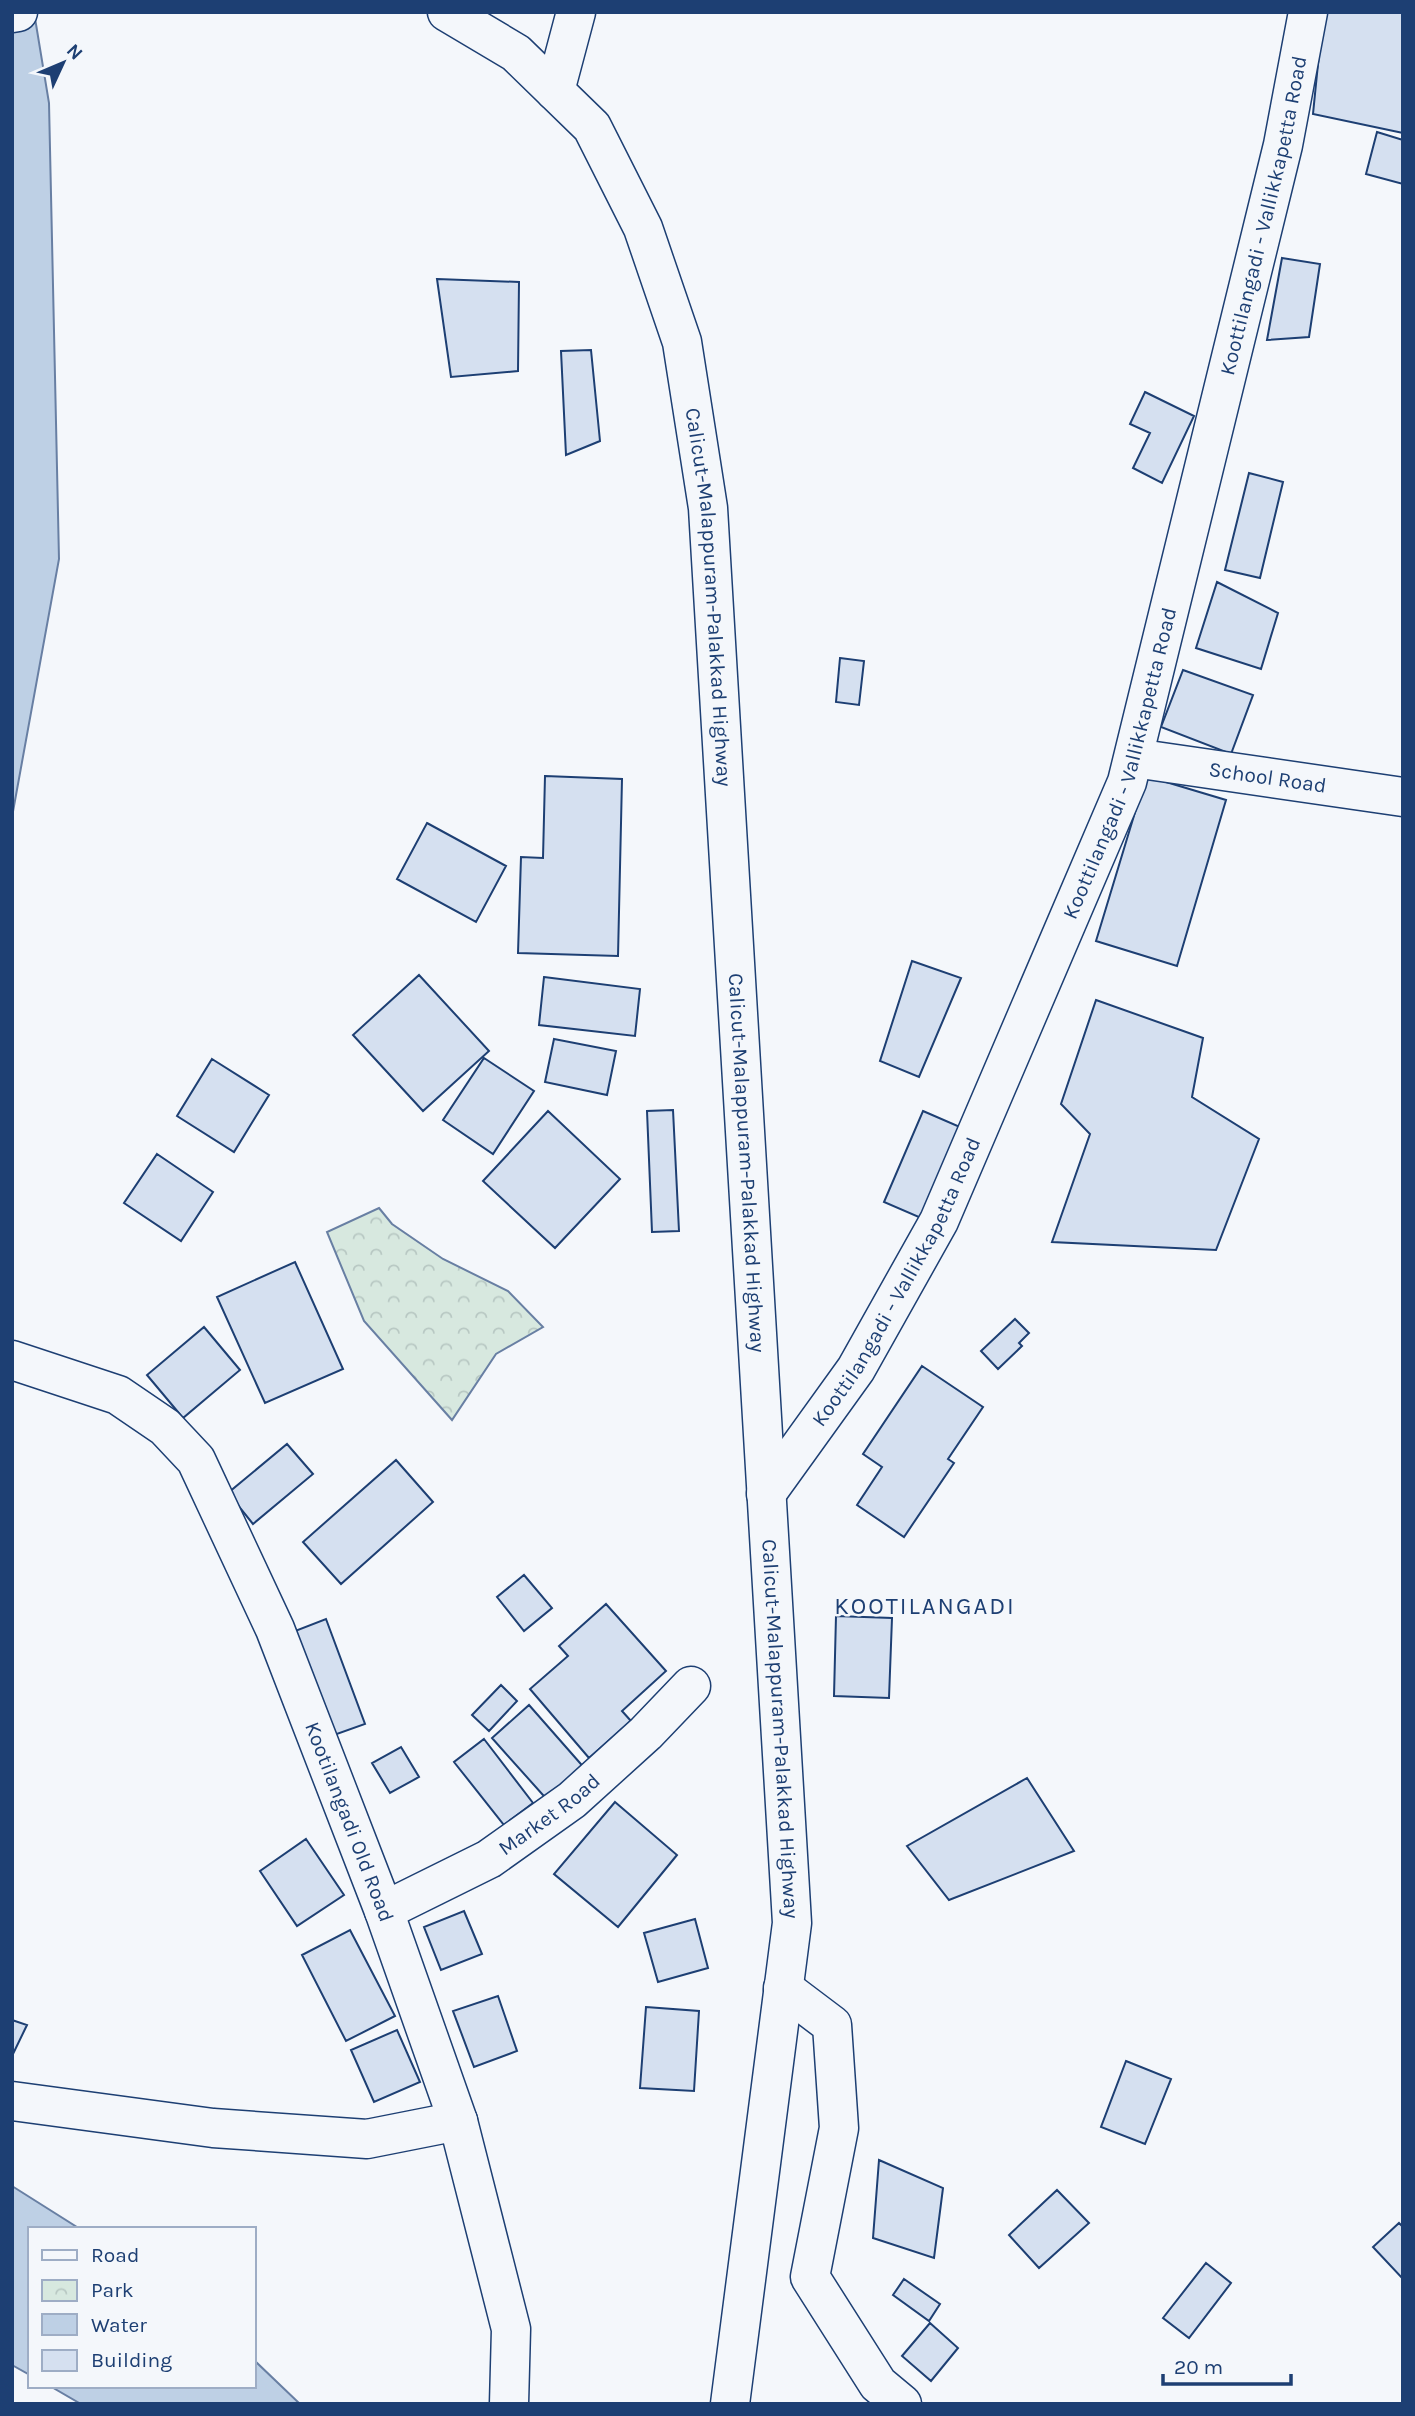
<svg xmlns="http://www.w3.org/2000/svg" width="1415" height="2416" font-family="Karla,sans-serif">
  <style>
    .park { fill: url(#park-crowns); stroke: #687fa3; stroke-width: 2 }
    .water { fill: #bed0e5; stroke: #687fa3; stroke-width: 2 }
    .building { fill: #d5e0f0; stroke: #1d3f73; stroke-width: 2 }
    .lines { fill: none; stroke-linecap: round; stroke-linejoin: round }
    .minor-casing { stroke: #1d3f73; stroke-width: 41 }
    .tertiary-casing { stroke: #1d3f73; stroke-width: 41 }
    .secondary-casing { stroke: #1d3f73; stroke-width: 41 }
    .trunk-casing { stroke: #1d3f73; stroke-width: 41 }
    .minor { stroke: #f4f7fb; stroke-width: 38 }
    .tertiary { stroke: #f4f7fb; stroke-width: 38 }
    .secondary { stroke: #f4f7fb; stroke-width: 38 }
    .trunk { stroke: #f4f7fb; stroke-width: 38 }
    .labels { text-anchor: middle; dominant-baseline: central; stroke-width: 5; stroke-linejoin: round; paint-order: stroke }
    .street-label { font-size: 21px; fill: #1d3f73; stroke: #f4f7fb }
    .quarter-label { font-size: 24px; letter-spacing: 2px; fill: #1d3f73; stroke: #f4f7fb }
  </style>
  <defs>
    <pattern id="park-crowns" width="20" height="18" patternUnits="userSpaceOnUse" patternTransform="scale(1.75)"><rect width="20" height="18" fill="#d7e8df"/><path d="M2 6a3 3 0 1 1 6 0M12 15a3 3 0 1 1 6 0" fill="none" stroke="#b8c8c3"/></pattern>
  </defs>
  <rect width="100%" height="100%" fill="#f4f7fb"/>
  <path class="park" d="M379,1208l13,16 51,35 65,32 35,36 -47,27 -44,66 -88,-99 -37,-89z"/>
  <path class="water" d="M12,12h22l15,91 10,456 -47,258z
    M12,2186l68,43h-50v146l-18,-10z
    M254,2360l46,44h-219l-31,-18h204z"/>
  <path class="building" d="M1326,12h77v121l-90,-19 9,-90z
    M1377,132l26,8v44l-37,-10z
    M1282,258l38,6 -11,73 -42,3z
    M437,279l82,3 -1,89 -67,6z
    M591,350l9,91 -34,14 -5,-104z
    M1145,392l49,24 -32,67 -29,-15 17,-35 -20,-9z
    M1249,473l34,9 -23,96 -35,-8z
    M1217,582l61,31 -17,56 -65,-21z
    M840,658l24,3 -5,44 -23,-3z
    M1183,670l70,25 -22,59 -70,-27z
    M545,776l77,3 -4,177 -100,-3 3,-96 22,1z
    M1146,776l80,24 -49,166 -81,-25z
    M427,823l79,43 -30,56 -79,-43z
    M912,961l49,17 -42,99 -39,-16z
    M419,975l70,76 -66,60 -70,-76z
    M544,977l96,12 -5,47 -96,-11z
    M1096,1000l107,38 -11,59 67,42 -43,111 -164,-8 38,-108 -29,-30z
    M554,1039l62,12 -9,44 -62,-13z
    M484,1058l50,33 -41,63 -50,-34z
    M212,1059l57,36 -35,57 -57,-36z
    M673,1110l6,121 -27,1 -5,-121z
    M548,1111l72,68 -65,69 -72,-67z
    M923,1111l37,16 -39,91 -37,-16z
    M157,1154l56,38 -32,49 -57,-38z
    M295,1262l48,107 -78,34 -48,-106z
    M1015,1319l14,14 -10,10 3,3 -24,23 -17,-18z
    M204,1327l36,43 -57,48 -36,-43z
    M922,1366l61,41 -35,52 6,4 -50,74 -47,-32 25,-38 -19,-13z
    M287,1444l26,30 -60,50 -25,-31z
    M396,1460l37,42 -92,82 -38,-42z
    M524,1575l28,33 -28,23 -27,-34z
    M606,1604l60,67 -44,40 9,10 -42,37 -59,-69 38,-33 -9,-10z
    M836,1616l56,2 -3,80 -55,-2z
    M326,1619l39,105 -31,11 -39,-104z
    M501,1685l16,16 -28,30 -17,-16z
    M529,1705l58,66 -36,33 -59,-66z
    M484,1739l49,64 -29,22 -50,-63z
    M401,1747l18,30 -29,16 -18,-30z
    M1027,1778l47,73 -125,49 -42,-54z
    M615,1802l62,53 -59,72 -64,-53z
    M306,1839l38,56 -47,31 -37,-55z
    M464,1911l18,43 -41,16 -17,-43z
    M695,1919l13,49 -50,14 -14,-49z
    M350,1930l45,86 -49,25 -44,-86z
    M498,1996l19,55 -43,16 -21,-56z
    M646,2007l53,4 -5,80 -54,-3z
    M12,2020l15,5 -15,31z
    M397,2030l23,52 -46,20 -23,-52z
    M1126,2061l45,18 -26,65 -44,-17z
    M879,2160l64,28 -9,70 -61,-20z
    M1057,2190l32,33 -50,45 -30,-33z
    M1399,2223l4,4v52l-30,-32z
    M1206,2263l25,20 -42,55 -26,-20z
    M904,2279l36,25 -11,17 -36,-26z
    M930,2323l28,25 -27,33 -29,-25z"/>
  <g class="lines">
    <g class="minor-casing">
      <g id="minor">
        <path d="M555,91l21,-79"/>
        <path id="s1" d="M1134,758l269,39"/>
        <path id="s2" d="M384,1911l105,-52 83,-59 74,-67 45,-47"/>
        <path d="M12,2101l201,27 154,11 91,-18"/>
      </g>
    </g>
    <g class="tertiary-casing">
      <g id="tertiary">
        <path id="s3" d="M12,1360l106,35 47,32 31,33 79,169 109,282 74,210 53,208 -2,75"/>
      </g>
    </g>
    <g class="secondary-casing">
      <g id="secondary">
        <path id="s4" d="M766,1494l90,-125 83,-148 188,-439 156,-637 25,-133"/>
        <path d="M783,1988l49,37 7,103 -29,149 68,107 24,20"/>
      </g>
    </g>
    <g class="trunk-casing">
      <g id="trunk">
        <path id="s5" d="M447,12l69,41 76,74 51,101 39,114 26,166 84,1415 -62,481"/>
        <path d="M12,13l6,-1"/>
      </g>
    </g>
    <use href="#minor" class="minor"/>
    <use href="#tertiary" class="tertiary"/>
    <use href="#secondary" class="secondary"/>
    <use href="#trunk" class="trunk"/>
  </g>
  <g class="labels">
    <g class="street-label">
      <text stroke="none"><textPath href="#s4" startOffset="1384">Koottilangadi - Vallikkapetta Road</textPath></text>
      <text stroke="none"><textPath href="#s5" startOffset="677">Calicut-Malappuram-Palakkad Highway</textPath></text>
      <text stroke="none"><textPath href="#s4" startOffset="817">Koottilangadi - Vallikkapetta Road</textPath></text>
      <text stroke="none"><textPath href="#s1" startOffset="135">School Road</textPath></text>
      <text stroke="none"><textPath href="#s5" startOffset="1244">Calicut-Malappuram-Palakkad Highway</textPath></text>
      <text stroke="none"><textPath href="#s4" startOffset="250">Koottilangadi - Vallikkapetta Road</textPath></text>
      <text stroke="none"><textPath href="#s5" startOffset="1811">Calicut-Malappuram-Palakkad Highway</textPath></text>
      <text stroke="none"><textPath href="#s2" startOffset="192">Market Road</textPath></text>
      <text stroke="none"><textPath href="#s3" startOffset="607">Kootilangadi Old Road</textPath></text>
    </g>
    <g class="quarter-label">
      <text x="925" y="1606">KOOTILANGADI</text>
    </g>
  </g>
  <rect width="1415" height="2416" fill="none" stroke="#1d3f73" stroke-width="28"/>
  <rect x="28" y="2227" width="228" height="161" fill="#f4f7fb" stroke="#9eadc5" stroke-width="2"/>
  <rect x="42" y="2250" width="35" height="10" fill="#f4f7fb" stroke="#9eadc5" stroke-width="2"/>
  <text x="91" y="2262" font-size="21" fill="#1d3f73">Road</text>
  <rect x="42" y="2280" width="35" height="21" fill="url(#park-crowns)" stroke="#9eadc5" stroke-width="2"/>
  <text x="91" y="2297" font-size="21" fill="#1d3f73">Park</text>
  <rect x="42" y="2314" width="35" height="21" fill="#bed0e5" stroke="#9eadc5" stroke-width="2"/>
  <text x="91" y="2332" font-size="21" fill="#1d3f73">Water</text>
  <rect x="42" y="2350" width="35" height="21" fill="#d5e0f0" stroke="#9eadc5" stroke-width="2"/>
  <text x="91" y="2367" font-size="21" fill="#1d3f73">Building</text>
  <g transform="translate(63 63) rotate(46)" stroke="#f4f7fb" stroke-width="5" paint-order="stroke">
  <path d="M0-5L12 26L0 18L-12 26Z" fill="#1d3f73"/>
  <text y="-10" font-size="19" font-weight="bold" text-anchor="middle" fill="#1d3f73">N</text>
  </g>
  <path d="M1163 2374v10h128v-10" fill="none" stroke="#1d3f73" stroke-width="3.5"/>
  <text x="1174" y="2374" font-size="21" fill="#1d3f73" stroke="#f4f7fb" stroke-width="5" paint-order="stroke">20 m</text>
</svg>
